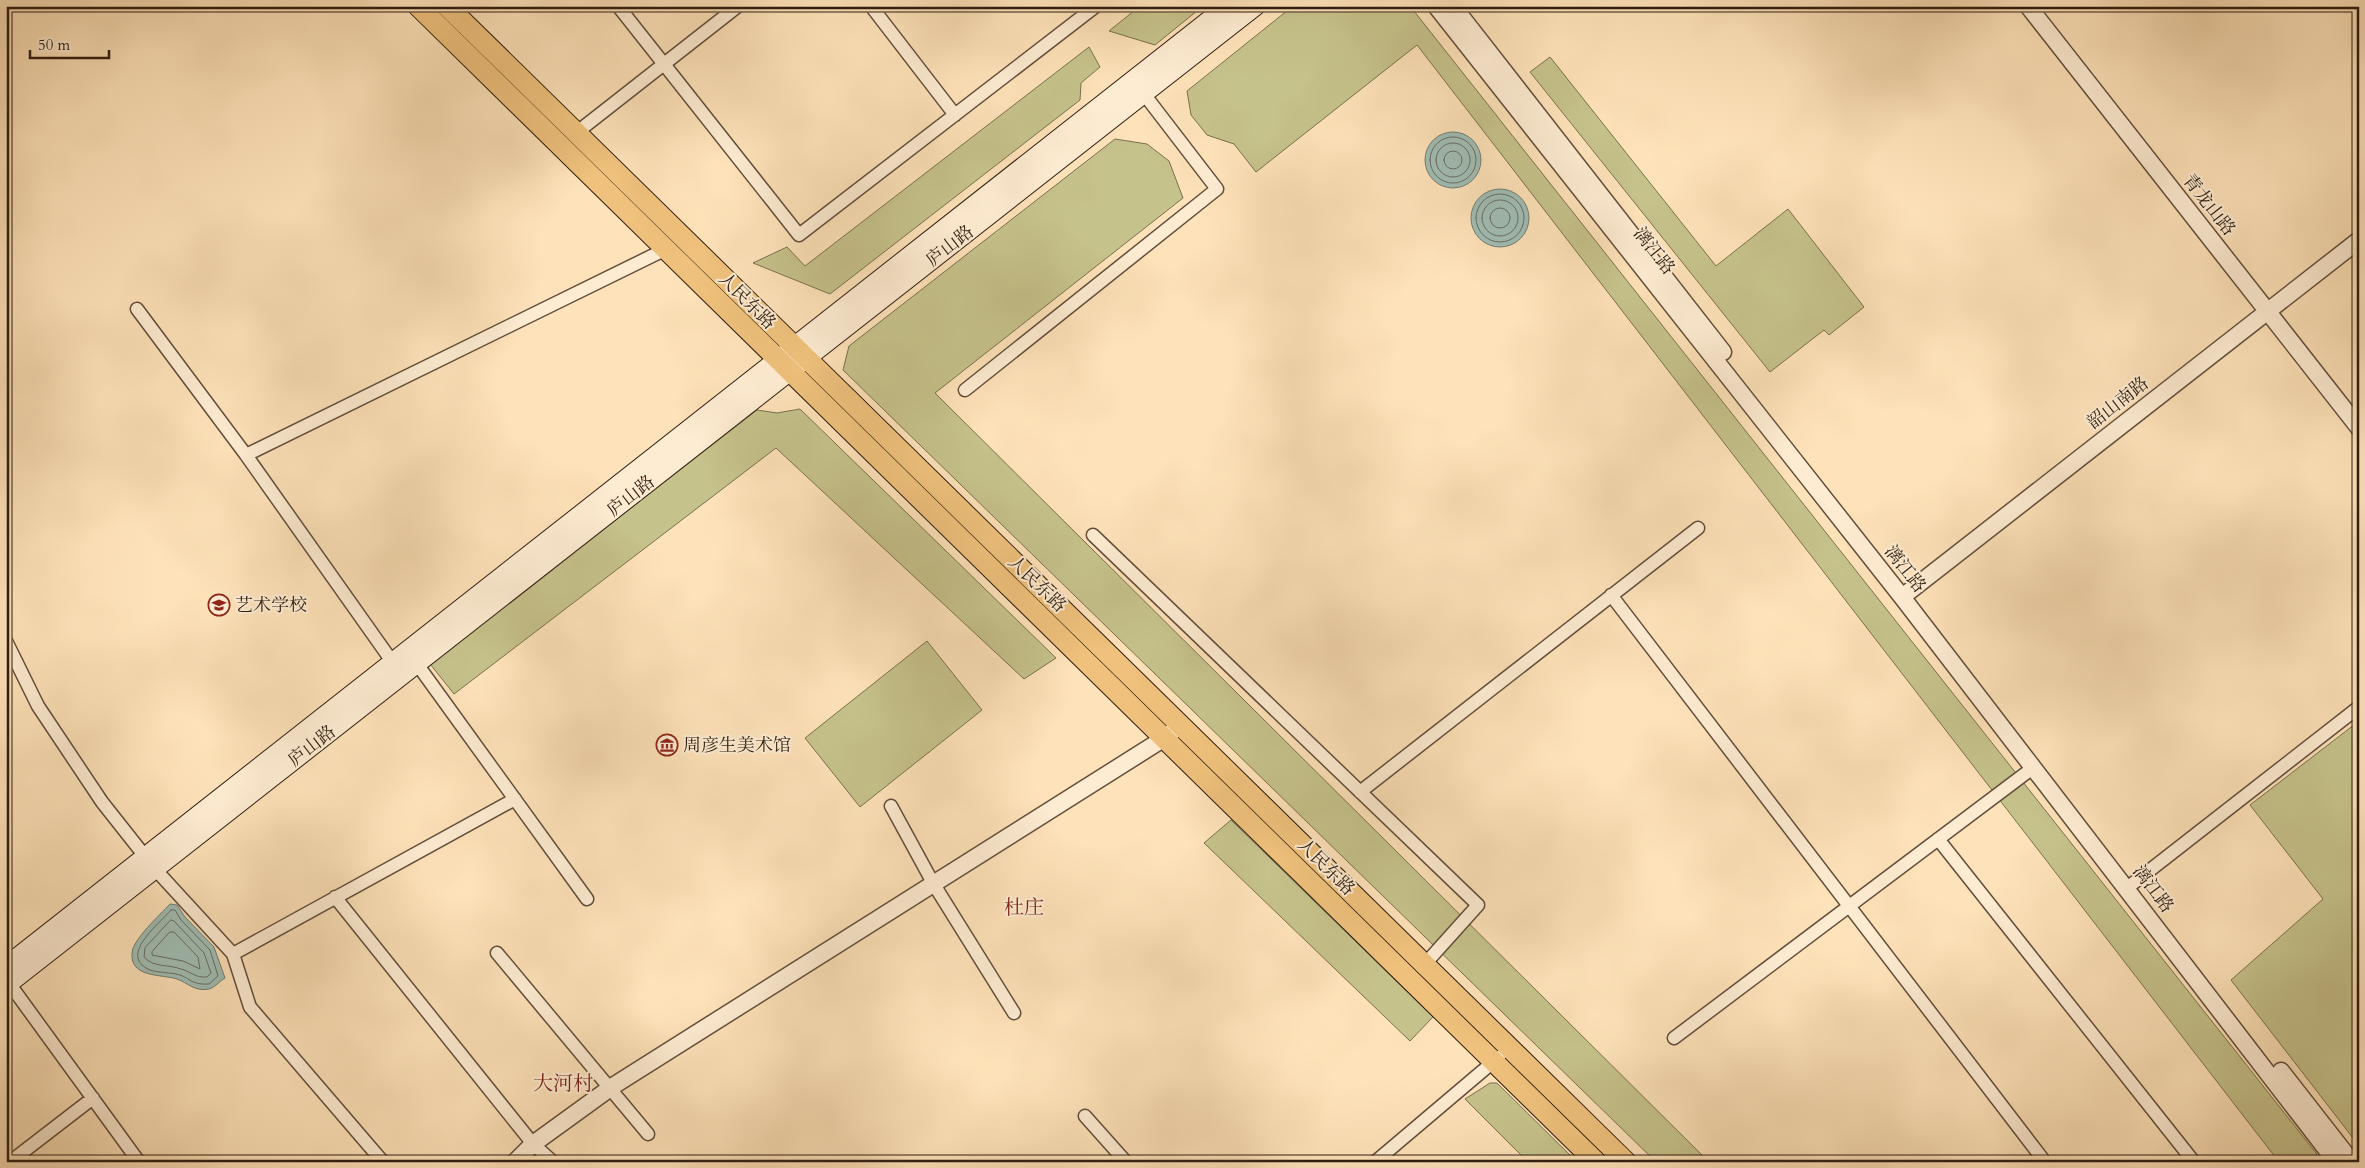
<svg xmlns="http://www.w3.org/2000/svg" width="2365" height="1168" font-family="Cardo,'Noto Serif SC',serif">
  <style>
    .green { fill: #c6c28b; stroke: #7a704e }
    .water { fill: #a0bdb4; stroke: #727d73 }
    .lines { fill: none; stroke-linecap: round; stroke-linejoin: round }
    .shore { stroke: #676d62; stroke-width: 1 }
    .minor-casing { stroke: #624e3b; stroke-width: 15 }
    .tertiary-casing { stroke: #624e3b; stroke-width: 19 }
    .secondary-casing { stroke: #2e1d11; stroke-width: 20 }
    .primary-casing { stroke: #2e1d11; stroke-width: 22 }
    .minor { stroke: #feecd2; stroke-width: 12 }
    .tertiary { stroke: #feecd2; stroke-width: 16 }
    .secondary { stroke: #feecd2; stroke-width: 18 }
    .primary { stroke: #efc17c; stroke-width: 20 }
    .labels { text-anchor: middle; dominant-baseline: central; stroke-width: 4; stroke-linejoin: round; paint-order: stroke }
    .street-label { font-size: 18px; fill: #2e1d11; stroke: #feecd2 }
    .poi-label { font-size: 18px; fill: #2e1d11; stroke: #feecd2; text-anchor: start }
    .quarter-label { font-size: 20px; fill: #7a1f14; stroke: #feecd2 }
  </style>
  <rect width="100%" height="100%" fill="#fee2b9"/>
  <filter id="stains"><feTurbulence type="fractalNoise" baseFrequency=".004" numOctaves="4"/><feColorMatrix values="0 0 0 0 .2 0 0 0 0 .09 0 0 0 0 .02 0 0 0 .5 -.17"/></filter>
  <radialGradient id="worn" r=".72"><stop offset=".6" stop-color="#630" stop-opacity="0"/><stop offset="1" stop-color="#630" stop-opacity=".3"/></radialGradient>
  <path class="green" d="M1140,6h63l-48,39 -46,-14z
    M1293,6h117l906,1147 3,9h-40l-862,-1117 -161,127 -22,-28 -27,-9 -16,-20 -4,-24z
    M1089,47l11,20 -19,16 -1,17 -250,194 -77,-31 34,-16 18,19z
    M1550,57l166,209 72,-57 76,98 -35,28 -5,-5 -54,42 -240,-300z
    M1115,139l32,5 22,17 14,37 -248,195 774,769h-53l-813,-792 6,-24z
    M800,409l256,249 -32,21 -248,-231 -322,246 -24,-30 327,-254 20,3z
    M927,641l55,69 -122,97 -55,-69z
    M2359,721v420l-6,-3 -122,-158 92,-81 -73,-94z
    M1231,820l202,197 -23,24 -206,-198z
    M1490,1083h7l80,79h-49l-63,-63z"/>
  <path class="water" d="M1425 160a28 28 0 1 1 56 0a28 28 0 1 1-56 0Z
    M1471 218a29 29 0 1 1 58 0a29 29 0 1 1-58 0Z
    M170,904l7,1 8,12 29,30 11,31c-5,3 -11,10 -16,11 -14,3 -21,-6 -32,-10 -16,-5 -47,-1 -45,-26 1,-14 28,-38 38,-49z"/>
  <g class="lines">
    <path class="shore" d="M1430 160a23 23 0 1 1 46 0a23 23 0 1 1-46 0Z
      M1436 160a17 17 0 1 1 34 0a17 17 0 1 1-34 0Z
      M1444 160a9 9 0 1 1 18 0a9 9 0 1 1-18 0Z
      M1476 218a24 24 0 1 1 48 0a24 24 0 1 1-48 0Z
      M1482 218a18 18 0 1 1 36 0a18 18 0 1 1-36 0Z
      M1490 218a10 10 0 1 1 20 0a10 10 0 1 1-20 0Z
      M171,910h4l6,10 29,30 8,26 -9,8c-20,1 -18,-7 -33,-10 -9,-2 -22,-1 -30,-6 -25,-15 14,-45 25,-58z
      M171,920l3,1 30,32 7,20 -4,4c-12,1 -15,-5 -26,-8 -13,-5 -27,-1 -37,-12l1,-9z
      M170,932h4l24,25 2,12 -17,-8 -31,-6v-3z"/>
    <g class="minor-casing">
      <path id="minor" d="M618,6l181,229 297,-229
        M871,6l84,109
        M576,133l162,-127
        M137,309l109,146 150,212
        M965,390l252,-201 -73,-95
        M246,455l420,-206
        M1093,535l385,370 -53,59
        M1611,595l434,567
        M6,641l32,65 64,96 53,67 78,85 17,53 133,155
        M417,664l170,235
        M1360,792l338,-264
        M891,806l42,77 81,130
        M1938,839l256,323
        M2127,888l232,-181
        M335,897l198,247 20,18
        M497,953l151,181
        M233,954l282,-155
        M6,979l133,183
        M1674,1038l360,-271
        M1085,1116l41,46
        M10,1162l83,-64
        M1375,1162l124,-105"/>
    </g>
    <g class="tertiary-casing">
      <path id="tertiary" d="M1436,6l466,591 434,565
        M1453,6l270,346
        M2028,6l331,422
        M1902,597l457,-357
        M2281,1071l71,91
        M515,1162l18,-18 80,-58 550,-347 10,-8"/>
    </g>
    <g class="secondary-casing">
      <path id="secondary" d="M6,966l1221,-960
        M6,986l1250,-980"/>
    </g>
    <g class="primary-casing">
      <path id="primary" d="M418,6l1178,1156
        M447,6l1179,1156"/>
    </g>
    <use href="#minor" class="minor"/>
    <use href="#tertiary" class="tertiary"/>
    <use href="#secondary" class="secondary"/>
    <use href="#primary" class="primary"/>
  </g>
  <defs>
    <g id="school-ring" transform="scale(1.125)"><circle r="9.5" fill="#feecd2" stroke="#8f2418" stroke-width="1.5"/><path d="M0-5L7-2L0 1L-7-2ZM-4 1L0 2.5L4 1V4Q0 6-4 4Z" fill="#8f2418"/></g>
    <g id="museum-ring" transform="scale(1.125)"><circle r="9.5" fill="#feecd2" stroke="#8f2418" stroke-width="1.5"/><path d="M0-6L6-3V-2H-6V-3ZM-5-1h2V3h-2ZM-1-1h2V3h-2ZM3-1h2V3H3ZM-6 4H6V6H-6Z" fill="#8f2418"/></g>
  </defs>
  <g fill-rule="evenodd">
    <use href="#school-ring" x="219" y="605"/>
    <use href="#museum-ring" x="667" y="745"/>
  </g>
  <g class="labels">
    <g class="street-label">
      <text transform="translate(2209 205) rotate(52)">青龙山路</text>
      <text transform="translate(950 246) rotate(-38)">庐山路</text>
      <text transform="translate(1654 251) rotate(52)">漓江路</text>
      <text transform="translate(747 301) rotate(45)">人民东路</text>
      <text transform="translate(2118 403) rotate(-38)">韶山南路</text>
      <text transform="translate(631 496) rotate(-38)">庐山路</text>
      <text transform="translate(1905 569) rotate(52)">漓江路</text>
      <text transform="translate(1037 584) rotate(44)">人民东路</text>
      <text transform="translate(312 746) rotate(-38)">庐山路</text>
      <text transform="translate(1326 867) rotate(45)">人民东路</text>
      <text transform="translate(2153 889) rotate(53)">漓江路</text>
    </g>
    <g class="poi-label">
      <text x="235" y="605">艺术学校</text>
      <text x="683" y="745">周彦生美术馆</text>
    </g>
    <g class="quarter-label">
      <text x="1024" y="907">杜庄</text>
      <text x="563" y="1083">大河村</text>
    </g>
  </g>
  <rect width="2365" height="1168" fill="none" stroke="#fee2b9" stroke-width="25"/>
  <rect x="8" y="8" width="2350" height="1153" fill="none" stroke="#2e1d11" stroke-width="2.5"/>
  <rect x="12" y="12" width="2340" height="1143" fill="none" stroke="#2e1d11"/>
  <path d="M30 50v8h79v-8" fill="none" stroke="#2e1d11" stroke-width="2.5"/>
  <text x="38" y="50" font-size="15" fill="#2e1d11" stroke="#feecd2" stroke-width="4" paint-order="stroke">50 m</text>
  <rect width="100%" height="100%" filter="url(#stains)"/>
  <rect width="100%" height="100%" fill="url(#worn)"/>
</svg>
